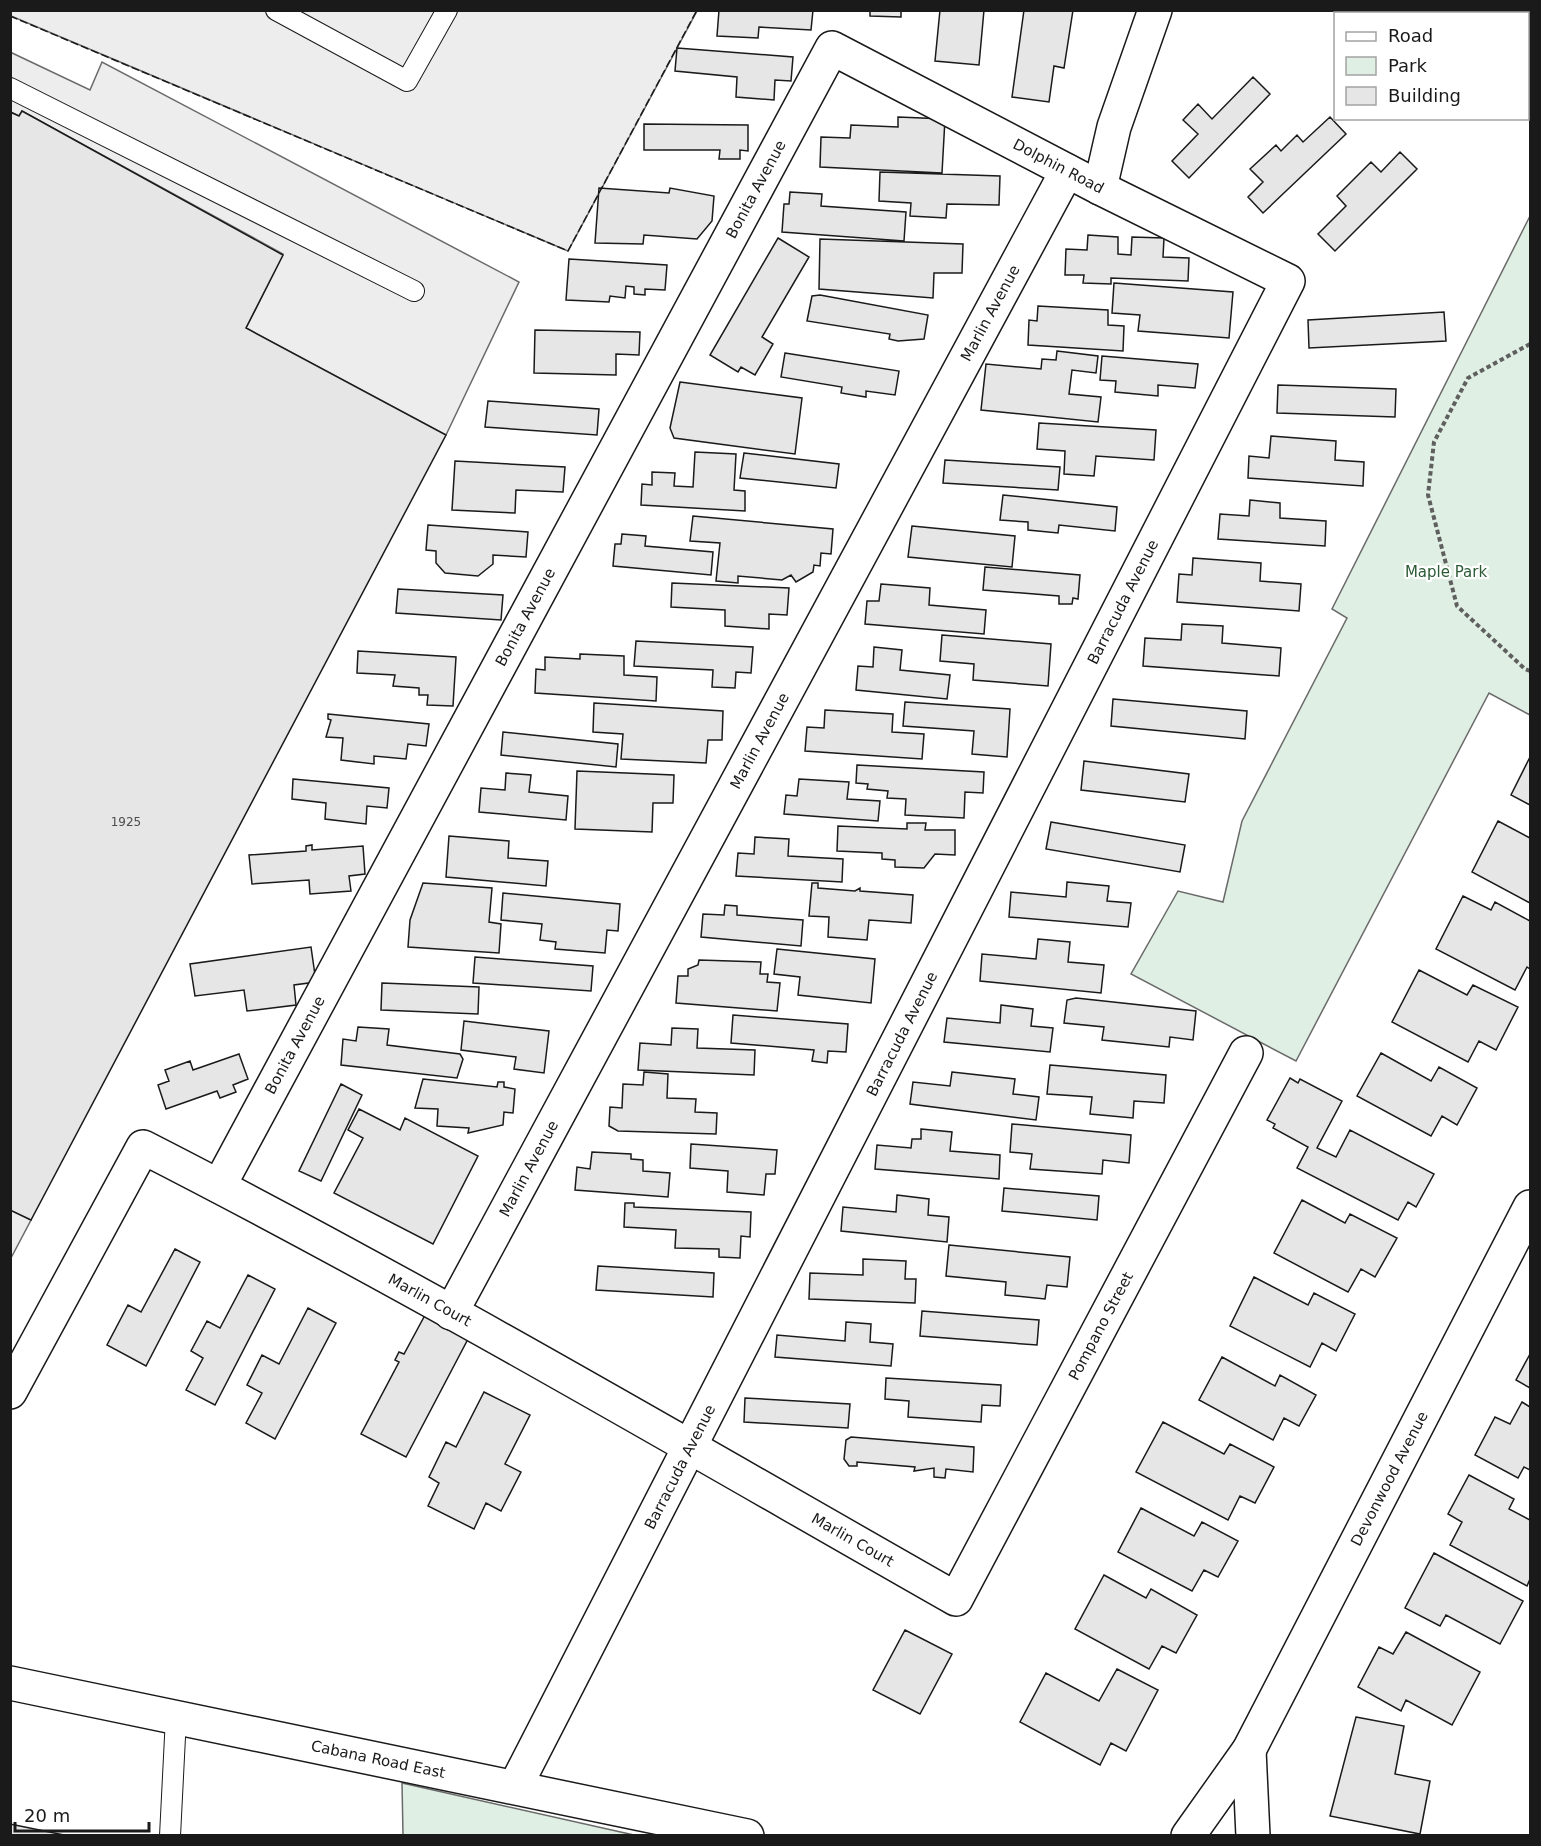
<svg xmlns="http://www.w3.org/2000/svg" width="1541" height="1846" font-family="'DejaVu Sans',sans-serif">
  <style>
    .green { fill: #e0efe3; stroke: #6a6a6a; stroke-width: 1.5 }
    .parking { fill: #ededed; stroke: #6a6a6a; stroke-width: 1.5 }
    .building { fill: #e6e6e6; stroke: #1a1a1a; stroke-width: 1.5 }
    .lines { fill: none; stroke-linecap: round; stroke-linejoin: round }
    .lane-casing { stroke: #1a1a1a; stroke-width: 22 }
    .street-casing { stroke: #1a1a1a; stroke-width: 36 }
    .secondary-casing { stroke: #1a1a1a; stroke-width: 36 }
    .path { stroke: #5f5f5f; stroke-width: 4; stroke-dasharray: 4.5 3; stroke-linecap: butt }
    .lane { stroke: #fff; stroke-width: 20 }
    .street { stroke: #fff; stroke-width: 33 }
    .secondary { stroke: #fff; stroke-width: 33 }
    .fence { stroke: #1a1a1a; stroke-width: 1.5; stroke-dasharray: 8 3; stroke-linecap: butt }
    .labels { text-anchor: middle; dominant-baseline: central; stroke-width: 4.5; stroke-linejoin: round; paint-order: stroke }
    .number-label { font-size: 12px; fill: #4d4d4d }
    .street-label { font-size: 15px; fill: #1a1a1a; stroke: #fff }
    .park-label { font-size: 15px; fill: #2b5a34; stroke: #fff }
  </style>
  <rect width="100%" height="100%" fill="#fff"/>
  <path class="green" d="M1530,216v499l-41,-22 -193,368 -165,-87 47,-83 45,11 19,-81 105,-203 -15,-9z
    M402,1783l232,52h-231z"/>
  <path class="parking" d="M10,11h687l-129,240 -557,-235z
    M10,52l80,38 12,-28 417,220 -73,153 -200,-107 37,-74 -261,-143 -3,5 -8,-4z
    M11,1210l20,10 -20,38z"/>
  <path class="building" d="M719,10h94l-2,20 -52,-3 -1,11 -41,-2z
    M870,10h31v7l-31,-1z
    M940,10h44l-5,55 -44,-4z
    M1024,10h49l-9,58 -10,-2 -5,36 -37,-5z
    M677,48l116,9 -2,24 -16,-1 -1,20 -38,-3 1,-20 -62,-6z
    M1253,77l17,17 -81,84 -17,-17 26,-27 -15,-14 15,-16 14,15z
    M22,111l261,144 -37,73 200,107 -415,785 -21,-10v-1098l9,4z
    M898,117l47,2 -3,54 -122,-6 1,-30 29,1 1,-13 47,2z
    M1330,117l16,17 -83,79 -15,-16 15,-15 -13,-13 26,-24 5,6 16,-16 6,7z
    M644,124l104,1v26l-8,-1v9h-21l1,-9h-76z
    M1400,152l17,17 -82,82 -17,-17 28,-28 -9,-10 34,-34 10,10z
    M880,172l120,4 -1,29 -52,-1 -1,14 -36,-2 1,-13 -32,-2z
    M599,188l70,5 1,-5 44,8 -2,25 -15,18 -53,-4 -1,9 -48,-1z
    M790,192l32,2 -1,12 85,6 -2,29 -122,-9 2,-28h5z
    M1088,235l30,2v17l13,1 1,-18 32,1 -1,19 26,1 -1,23 -77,-3v6l-28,-1 1,-8h-19l1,-26 21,1z
    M778,238l31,19 -47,80 11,7 -18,31 -14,-8 -3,5 -28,-17z
    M820,239l143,5 -1,29h-28l-1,25 -114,-9z
    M569,259l98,6 -2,25 -20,-1v6l-11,-1v-7l-8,-1 -1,12 -15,-2 -1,6 -43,-2z
    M1114,283l119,9 -4,46 -91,-7 2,-16 -28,-2z
    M820,295l108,20 -4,24 -26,2 -9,-2 1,-5 -83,-13 5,-25z
    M1038,306l70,4v15l16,1 -1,25 -95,-6 1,-25 8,1z
    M1444,312l2,29 -137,7 -1,-28z
    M535,330l105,2 -1,23 -23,-1v21l-82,-2z
    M1057,351l41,5 -2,17 -24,-3 -3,24 32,3 -3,25 -117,-12 5,-46 55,5 1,-10 14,1z
    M785,353l114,18 -4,24 -29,-4v6l-25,-4 1,-6 -61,-10z
    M1102,356l96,8 -3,24 -37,-3v11l-43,-4 1,-11 -16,-1z
    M680,382l122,16 -7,56 -121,-16 -4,-10z
    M1278,385l118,4 -1,28 -118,-4z
    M488,401l111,8 -2,26 -112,-8z
    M1039,423l117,7 -2,30 -58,-4 -2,20 -30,-2 1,-23 -28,-2z
    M1271,436l65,5 -1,19 29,2 -1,24 -115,-8 1,-22 20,2z
    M695,452l41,2 -2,36 11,1v20l-104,-6 1,-21 10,1v-13l23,1 -1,13 19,1z
    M744,453l95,11 -3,24 -96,-10z
    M945,460l115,7 -2,23 -115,-7z
    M455,461l110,6 -2,25 -47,-2 -1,23 -63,-3z
    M1003,495l114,12 -2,24 -56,-6 -1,8 -30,-3v-8l-28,-2z
    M1250,500l30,3v15l46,3 -1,25 -107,-7 2,-25 29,2z
    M693,516l140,13 -2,25 -10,-1 -1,13 -6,-1 -1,7 -17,10 -5,-7 -9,5 -44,-4v7l-22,-2 4,-38 -30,-2z
    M428,525l100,7 -2,25 -33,-2v9l-15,12 -33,-3 -9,-10v-12l-10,-1z
    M912,526l103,10 -3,31 -104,-10z
    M622,534l24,2 -1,10 68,6 -2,23 -98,-9 2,-22h6z
    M1193,558l68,5 -1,18 41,3 -2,27 -122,-9 2,-28 13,1z
    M985,567l95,8 -2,24 -5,-1 -1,6h-13v-8l-76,-6z
    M672,583l117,5 -2,27 -18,-1v15l-44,-3v-16l-54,-3z
    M881,584l49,4 -1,17 57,5 -2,24 -119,-10 2,-23h12z
    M398,589l105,6 -2,25 -105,-7z
    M1182,624l41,2 -1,17 59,5 -2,28 -136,-10 2,-28 36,2z
    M942,635l109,9 -3,42 -75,-6 1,-16 -34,-3z
    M636,641l117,6 -2,26 -15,-1 -1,16 -23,-1 1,-17 -79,-4z
    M874,647l28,3 -2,20 50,5 -3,24 -91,-9 2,-24 15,1z
    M358,651l98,6 -3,49 -26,-1 1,-10h-9v-7l-26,-2 2,-11 -38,-2z
    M580,654l44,2v19l33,2 -1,24 -121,-8 1,-24 9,1v-13l35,2z
    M1113,699l134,12 -2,28 -134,-13z
    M905,702l105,7 -3,48 -35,-3 2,-23 -71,-5z
    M594,703l129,8 -1,29h-14l-2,23 -85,-4 2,-25 -30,-2z
    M825,710l68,4 -1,18 32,2 -2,25 -117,-8 2,-24 17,1z
    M328,714l101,10 -3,22 -18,-2 -2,15 -32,-3v8l-33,-4 2,-22 -17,-1 5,-17 -3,-1z
    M503,732l115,12 -2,23 -115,-12z
    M1530,757v48l-19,-10z
    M1084,761l105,13 -4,28 -104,-12z
    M857,765l127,7 -1,21 -18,-1 -1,26 -59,-3 1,-16 -19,-1 1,-7 -21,-2 1,-5 -12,-1z
    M577,771l97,4 -1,28h-20l-1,29 -77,-3z
    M506,773l25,2 -2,17 39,4 -2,24 -87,-8 2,-24 24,2z
    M293,779l96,9 -2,20 -20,-2 -1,18 -41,-5 1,-16 -34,-4z
    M799,779l50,3 -2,17 33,2 -2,20 -94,-7 2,-19 11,1z
    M1498,821l32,17v65l-58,-31z
    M1051,822l134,23 -5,27 -134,-23z
    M907,823h19l-1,7h30v25l-20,-1 -11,14 -29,-1v-7l-13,-1v-6l-45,-2 1,-25 69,3z
    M449,836l60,5 -1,17 40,3 -2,25 -100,-9z
    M755,837l34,2 -1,17 55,3 -1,23 -106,-6 2,-23 16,1z
    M312,845v5l51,-4 2,28 -16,2 2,15 -41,3 -1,-14 -57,4 -3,-29 57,-4v-5z
    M1067,882l42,4 -2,15 24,2 -3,24 -119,-10 2,-25 55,5z
    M423,883l69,5 -3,34 12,2 -2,29 -91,-6 2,-27z
    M812,883h6v5l37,3 5,-3v3l53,4 -2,28 -42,-3 -2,20 -39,-3 1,-20 -20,-1z
    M503,893l117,11 -2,27 -11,-1 -2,23 -50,-4 1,-7 -16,-2 2,-16 -41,-4z
    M1463,896l28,14 4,-8 35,19v48l-3,-2 -12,23 -79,-41z
    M725,905l12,1v9l66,5 -2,26 -100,-9 2,-23 21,1z
    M1038,939l32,3 -2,20 36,3 -3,28 -121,-12 2,-27 54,5z
    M311,947l5,35 -22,3 2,20 -49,6 -3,-21 -49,6 -5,-32z
    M777,949l98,10 -4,44 -73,-8 2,-18 -26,-3z
    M475,957l118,9 -2,25 -118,-8z
    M699,960l62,2 -1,12h8l-1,8 13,1 -3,28 -101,-8 2,-27h10v-7l10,-4z
    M1419,970l48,25 6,-10 45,22 -22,43 -17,-9 -11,21 -76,-40z
    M382,983l97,4 -1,27 -97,-4z
    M1076,998l120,13 -3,29 -23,-3 -1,10 -67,-7 2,-13 -40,-4 3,-23z
    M1001,1005l32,4 -2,17 22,2 -3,24 -106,-10 3,-24 53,5z
    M733,1015l115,9 -2,28 -18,-1 -1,12 -15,-2 2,-11 -83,-7z
    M464,1021l85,10 -5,42 -30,-4 2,-12 -55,-7z
    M358,1027l31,2 -2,16 73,9 3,5 -6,19 -116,-13 2,-26 13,2z
    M672,1028l26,1 -1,19 58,2 -1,25 -116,-5 2,-27 31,2z
    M1381,1053l50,28 8,-14 38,21 -20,37 -15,-9 -11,20 -74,-40z
    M239,1054l9,25 -15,6 3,7 -16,6 -3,-7 -51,18 -8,-24 11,-4 -4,-11 25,-9 3,9z
    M1050,1065l116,10 -2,28 -30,-2 -1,17 -43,-4 2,-17 -45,-3z
    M644,1072l24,2 -1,24 29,1 -1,13 22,1 -1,21 -98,-3 -9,-5 1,-19 12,1 1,-24 20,1z
    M952,1072l63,7 -2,15 26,3 -3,23 -126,-16 3,-22 37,4z
    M1290,1078l8,5 2,-4 42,22 -25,47 19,9 14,-27 84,44 -18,33 -8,-5 -10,18 -101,-52 11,-21 -35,-19 2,-4 -8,-4z
    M423,1079l74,8 1,-5h6v5l11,2 -2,24 -9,-1 -1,13 -35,8 1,-5 -32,-2 1,-17 -23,-1z
    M341,1084l21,11 -41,86 -22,-10z
    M359,1109l41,21 5,-12 73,38 -45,88 -99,-51 29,-55 -15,-8z
    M1012,1124l119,11 -2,28 -26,-3 -1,14 -72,-5 2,-15 -22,-2z
    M921,1129l31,3 -2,19 50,4 -1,24 -124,-10 2,-24 34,3 1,-9h9z
    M691,1144l86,6 -2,24h-9l-2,21 -37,-3 1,-21 -38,-3z
    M592,1152l39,2v5l12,1v11l27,2 -2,24 -93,-7 2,-23 13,2z
    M1004,1188l95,8 -2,24 -95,-9z
    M897,1195l32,4 -1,16 21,2 -2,25 -106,-11 2,-24 53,5z
    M1302,1200l43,23 5,-9 47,24 -22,39 -14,-8 -13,23 -74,-39z
    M625,1203h9v4l117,5 -1,25 -9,-1 -1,22 -21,-1v-8l-44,-1 1,-18 -52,-3z
    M949,1245l121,12 -3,30 -20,-2 -2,14 -40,-4 1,-13 -60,-6z
    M175,1249l25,13 -54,104 -39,-21 21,-40 13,7z
    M863,1259l43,2 -1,18h11l-1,24 -106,-4 1,-26 53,2z
    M598,1266l116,7 -1,24 -117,-7z
    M248,1275l27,14 -60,116 -29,-15 17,-32 -12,-7 16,-30 13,7z
    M1254,1277l54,28 6,-12 41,21 -19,37 -14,-8 -12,24 -80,-41z
    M308,1308l28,15 -61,116 -29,-16 16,-30 -15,-8 15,-30 17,9z
    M922,1311l117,9 -2,25 -117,-9z
    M429,1313l39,26 -62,118 -45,-23 38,-72 -4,-2 4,-8 5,2 20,-37z
    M846,1322l25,2 -1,18 23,2 -2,22 -116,-9 2,-22 68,6z
    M1530,1354v34l-14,-8z
    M1222,1357l53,29 5,-11 36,20 -17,31 -15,-8 -11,22 -74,-40z
    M886,1378l115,7 -1,21 -18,-1 -1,17 -73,-5 1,-16 -24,-2z
    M484,1392l46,23 -25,49 16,8 -20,39 -15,-8 -12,26 -46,-23 11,-23 -10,-6 17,-35 10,5z
    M745,1398l105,6 -2,24 -104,-6z
    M1522,1402l8,5v63l-6,-3 -6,11 -43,-23 20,-38 15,7z
    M1163,1422l61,32 6,-10 44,23 -19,36 -15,-7 -12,24 -92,-48z
    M851,1437l123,10 -1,25 -27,-3 -1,9 -11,-1v-9l-20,3 1,-4 -58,-5v4h-8l-5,-7 2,-19z
    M1469,1475l45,24 -5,10 21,11v59l-3,7 -77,-41 12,-23 -14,-8z
    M1141,1508l53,28 8,-14 36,19 -20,36 -14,-7 -12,21 -74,-39z
    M1434,1553l89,48 -23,43 -54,-29 -6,11 -35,-18z
    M1104,1575l42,23 5,-9 46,26 -21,38 -14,-7 -13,23 -74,-40z
    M905,1630l47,24 -32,60 -47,-24z
    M1406,1632l74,40 -28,53 -46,-25 -5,11 -43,-24 21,-40 14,7z
    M1117,1669l41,21 -32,61 -15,-8 -11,22 -80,-43 26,-49 53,28z
    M1356,1717l48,9 -9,48 35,7 -10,53 -90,-18z
    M10,1824l59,12h-59z"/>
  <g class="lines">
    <g class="lane-casing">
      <path id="lane" d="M276,10l131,71 40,-71
        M10,88l404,203
        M170,1836l6,-119"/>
    </g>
    <g class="street-casing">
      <g id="street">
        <path d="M1100,188l14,-61 41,-117"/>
        <path id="s1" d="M219,1186l613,-1138 268,140 188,93 -773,1506"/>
        <path id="s2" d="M451,1313l616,-1142"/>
        <path id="s3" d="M10,1392l133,-245c276,141 544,299 813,452l290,-546"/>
        <path d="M1249,1750l4,86"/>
        <path id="s4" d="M1188,1836l61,-86 281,-543"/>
      </g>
    </g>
    <g class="secondary-casing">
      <g id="secondary">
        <path id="s5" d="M10,1683l737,153"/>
      </g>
    </g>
    <path class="path" d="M1530,344l-62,34 -34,64 -6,53 29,111 68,63 5,2"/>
    <use href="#lane" class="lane"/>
    <use href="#street" class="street"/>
    <use href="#secondary" class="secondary"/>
    <path class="fence" d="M10,16l558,235 129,-241"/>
  </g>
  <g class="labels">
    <g class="number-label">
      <text x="126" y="822">1925</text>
    </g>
    <g class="street-label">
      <text stroke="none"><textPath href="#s1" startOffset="1548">Dolphin Road</textPath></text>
      <text stroke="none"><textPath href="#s1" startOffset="1132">Bonita Avenue</textPath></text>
      <text stroke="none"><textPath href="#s2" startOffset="1136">Marlin Avenue</textPath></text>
      <text transform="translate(1123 602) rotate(-63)">Barracuda Avenue</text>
      <text stroke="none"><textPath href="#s1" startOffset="646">Bonita Avenue</textPath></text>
      <text stroke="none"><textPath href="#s2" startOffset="650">Marlin Avenue</textPath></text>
      <text transform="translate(902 1034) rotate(-63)">Barracuda Avenue</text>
      <text stroke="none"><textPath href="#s1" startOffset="160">Bonita Avenue</textPath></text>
      <text stroke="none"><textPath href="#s2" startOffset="164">Marlin Avenue</textPath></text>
      <text stroke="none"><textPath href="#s3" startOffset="604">Marlin Court</textPath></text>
      <text stroke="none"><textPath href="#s3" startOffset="1518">Pompano Street</textPath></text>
      <text transform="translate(680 1467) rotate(-63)">Barracuda Avenue</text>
      <text stroke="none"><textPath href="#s4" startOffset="411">Devonwood Avenue</textPath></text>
      <text stroke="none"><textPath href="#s3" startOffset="1090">Marlin Court</textPath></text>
      <text stroke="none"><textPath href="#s5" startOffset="376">Cabana Road East</textPath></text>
    </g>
    <g class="park-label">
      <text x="1446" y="572">Maple Park</text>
    </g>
  </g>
  <rect width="1541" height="1846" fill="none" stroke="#1a1a1a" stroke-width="24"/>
  <rect x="1334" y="12" width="195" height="108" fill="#ffffff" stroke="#a3a3a3" stroke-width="1.5"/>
  <rect x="1346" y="32" width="30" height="9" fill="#ffffff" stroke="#a3a3a3" stroke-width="1.5"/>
  <text x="1388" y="42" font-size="18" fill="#1a1a1a">Road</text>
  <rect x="1346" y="57" width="30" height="18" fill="#e0efe3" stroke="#a3a3a3" stroke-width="1.5"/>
  <text x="1388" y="72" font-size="18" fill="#1a1a1a">Park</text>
  <rect x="1346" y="87" width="30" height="18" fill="#e6e6e6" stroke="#a3a3a3" stroke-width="1.5"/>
  <text x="1388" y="102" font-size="18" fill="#1a1a1a">Building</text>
  <path d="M15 1822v9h134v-9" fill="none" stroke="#1a1a1a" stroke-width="3"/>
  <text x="24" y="1822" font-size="18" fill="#1a1a1a" stroke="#ffffff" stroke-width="4.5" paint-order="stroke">20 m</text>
</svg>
